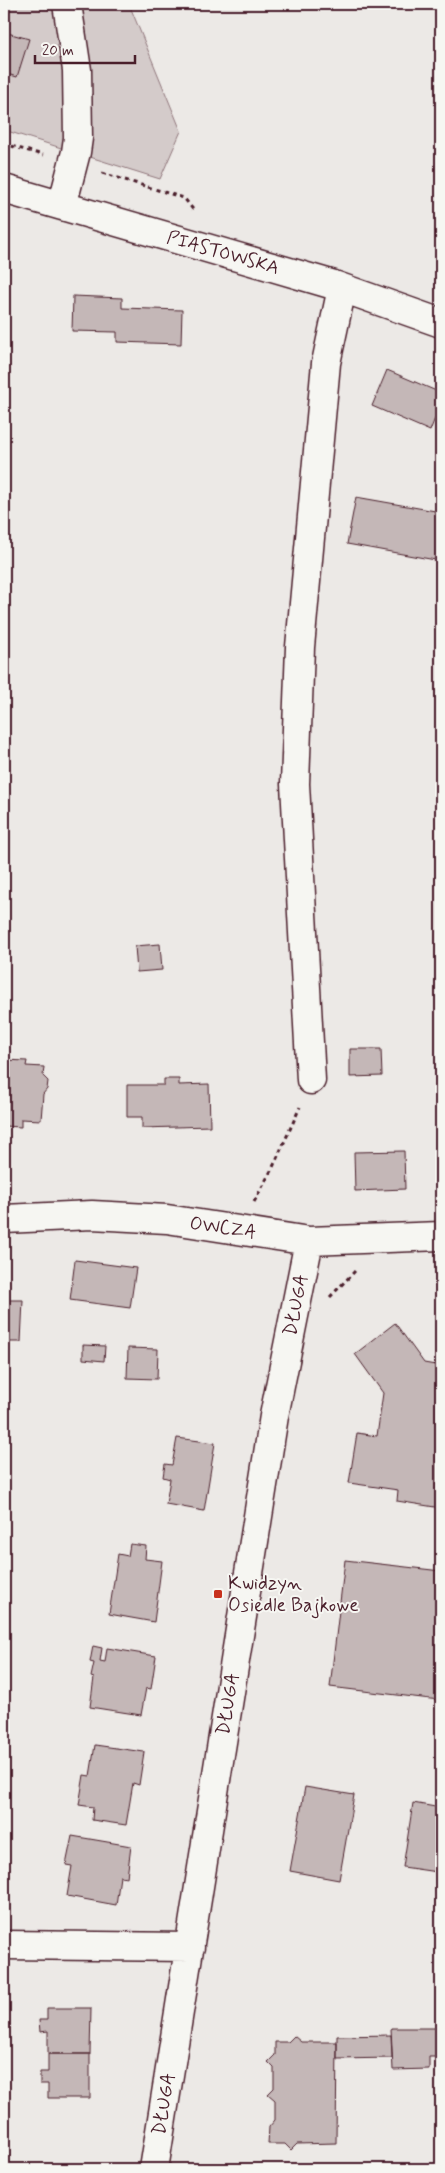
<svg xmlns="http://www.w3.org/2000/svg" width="445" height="2173" font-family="Mynerve,sans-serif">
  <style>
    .green { fill: #d4cbca; stroke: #8f757a }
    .building { fill: #c4b7b7; stroke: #4a1f2b }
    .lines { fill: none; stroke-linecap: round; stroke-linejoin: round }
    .minor-casing { stroke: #4a1f2b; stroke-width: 31 }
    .path { stroke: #4a1f2b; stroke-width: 3; stroke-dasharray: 4 4; stroke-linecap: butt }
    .minor { stroke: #f6f6f2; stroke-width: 28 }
    .poi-dot { fill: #c8321e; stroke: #f6f6f2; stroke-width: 2 }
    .labels { text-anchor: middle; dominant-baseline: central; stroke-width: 4; stroke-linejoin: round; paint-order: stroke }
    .street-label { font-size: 19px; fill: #4a1f2b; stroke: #f6f6f2 }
    .poi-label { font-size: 19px; fill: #4a1f2b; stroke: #f6f6f2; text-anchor: start }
  </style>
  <rect width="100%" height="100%" fill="#ece9e6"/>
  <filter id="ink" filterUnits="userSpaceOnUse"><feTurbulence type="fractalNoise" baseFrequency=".02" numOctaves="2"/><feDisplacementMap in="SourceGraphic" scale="10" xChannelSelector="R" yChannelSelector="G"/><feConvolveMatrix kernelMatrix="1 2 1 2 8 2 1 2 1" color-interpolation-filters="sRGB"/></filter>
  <g filter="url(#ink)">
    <path class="green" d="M4,4h125l52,127 -21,48 -156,-49z"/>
    <path class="building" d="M4,32l25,7 -12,38 -13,-4z
      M73,296l49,2v10l60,2 -1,34 -64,-2v-10l-45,-1z
      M387,370l54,23v10l-11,28 -58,-25z
      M356,497l85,15v49l-94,-17z
      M160,944l2,26 -25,2 -2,-26z
      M350,1049h31l1,27 -32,1z
      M4,1060l23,1 -1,5 18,1 -1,9 5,5 -1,8 -4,5 -2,26 -20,-1v8l-17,-1z
      M164,1079h15v6l30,-1 1,42 -68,2v-11h-15v-32h37z
      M404,1151l1,38 -50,2 -1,-39z
      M75,1260l61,8 -6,40 -60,-8z
      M4,1300h19l-2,42h-17z
      M395,1323l29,40 17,3v142l-44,-7 1,-11 -49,-7 8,-50 20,3 6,-43 -28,-39z
      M83,1345l22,1 -1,15 -21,-2z
      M128,1348l30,1 -1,30 -30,-1z
      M4,1407l6,1 -6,30z
      M177,1438l38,5 -11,68 -38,-7 4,-25 -7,-2 2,-13 7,1z
      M130,1544l16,2 -1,13 17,2 -8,61 -45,-8 9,-60 10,2z
      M345,1560l96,11v107l-2,22 -109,-13z
      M93,1646l9,2 -2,13 5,1 2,-14 49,8 -5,33 -5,-1 -5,27 -51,-8 4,-29 -3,-1 3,-14 -4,-1z
      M95,1745l49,7 -5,33 -6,-2 -7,42 -34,-5 1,-13 -14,-2 5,-30 6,1z
      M305,1787l49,8 -15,85 -49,-9z
      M413,1803l28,5v36l-4,28 -34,-5z
      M72,1836l59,10 -4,31 -7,-1 -4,29 -49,-9 5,-30 -6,-1z
      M47,2008h44l-1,46h-42v-23l-8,1 -1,-12h8z
      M391,2028h50v29h-12v12l-36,1z
      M391,2035l1,23 -55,1v-23z
      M294,2036l7,6h36l-1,101 -39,1 -6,6 -6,-6h-17l1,-17 6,-7v-20l-7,-6 6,-6v-20l-6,-6 7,-7v-13h13z
      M48,2054h42v44h-42v-14h-8v-12h8z"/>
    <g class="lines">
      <g class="minor-casing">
        <path id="minor" d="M4,189l330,96 107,38
          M62,206l14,-54 2,-14 -1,-68 -10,-66
          M311,1080l-16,-296 5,-137 26,-284 16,-75
          M4,1219l88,-4 75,4 142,22 132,-5
          M4,1945l186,2
          M154,2169l120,-753 35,-175"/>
      </g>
      <path class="path" d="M4,144l39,11
        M102,173l82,25 11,14
        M254,1202l19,-35 27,-60
        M330,1297l25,-26"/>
      <use href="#minor" class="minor"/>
    </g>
  </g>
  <rect class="poi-dot" x="213" y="1589" width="10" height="10" rx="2.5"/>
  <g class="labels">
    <g class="street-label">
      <text transform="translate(223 253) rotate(16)">PIASTOWSKA</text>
      <text transform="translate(223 1228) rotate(8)">OWCZA</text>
      <text transform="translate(296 1305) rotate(-79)">DŁUGA</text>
      <text transform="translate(228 1704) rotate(-81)">DŁUGA</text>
      <text transform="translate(164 2104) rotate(-81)">DŁUGA</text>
    </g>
    <g class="poi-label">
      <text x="228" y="1583">Kwidzyn<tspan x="228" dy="22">Osiedle Bajkowe</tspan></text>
    </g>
  </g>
  <rect width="445" height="2173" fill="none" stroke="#f6f6f2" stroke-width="20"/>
  <rect x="10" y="10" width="425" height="2153" fill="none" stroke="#4a1f2b" stroke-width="2" filter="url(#ink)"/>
  <path d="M35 55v8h100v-8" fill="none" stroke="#4a1f2b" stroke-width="2.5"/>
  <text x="42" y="55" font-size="15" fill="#4a1f2b" stroke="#f6f6f2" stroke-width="4" paint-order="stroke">20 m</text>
</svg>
